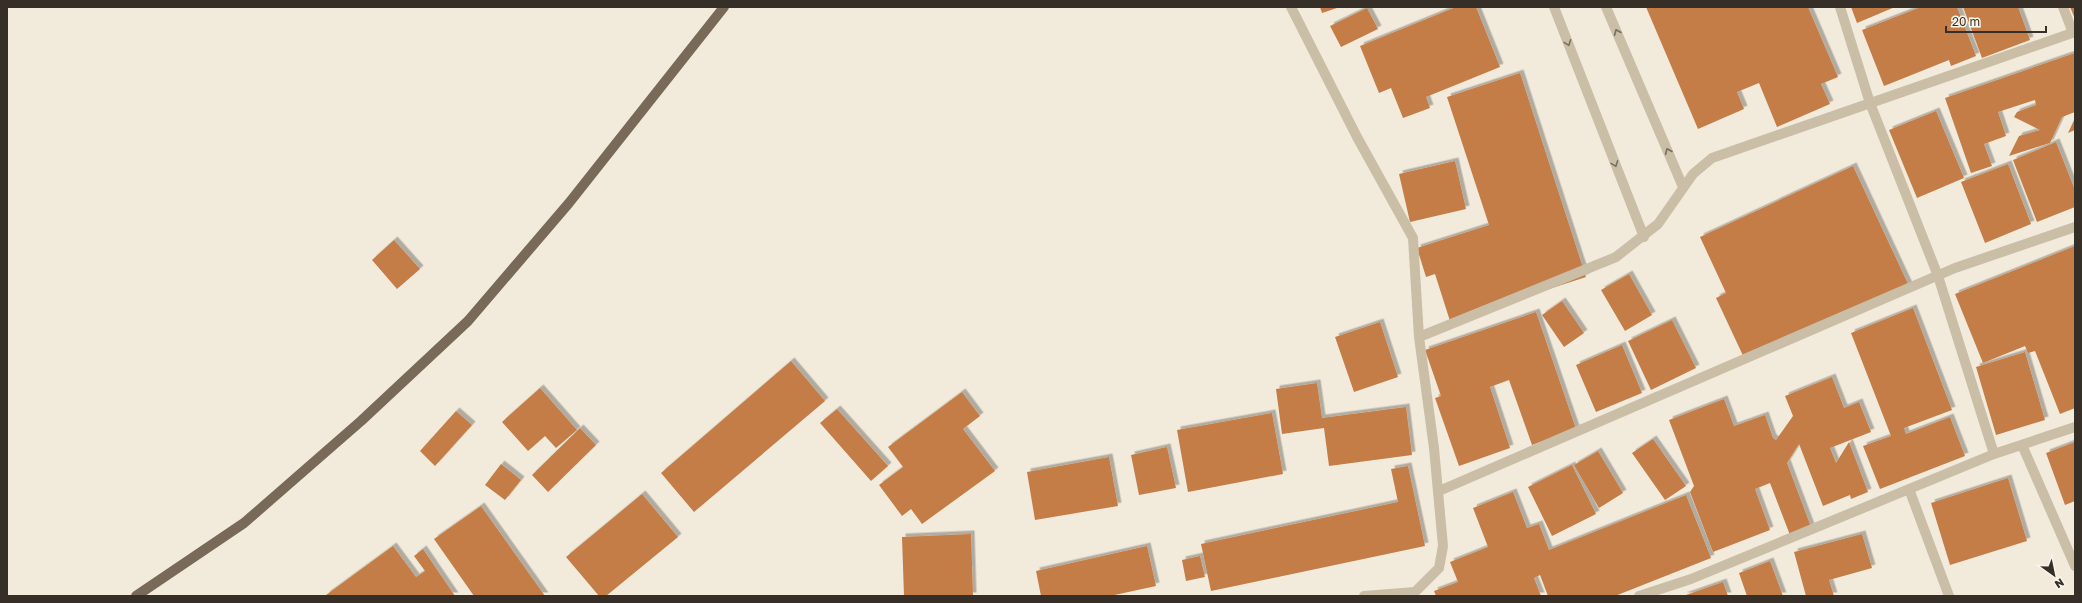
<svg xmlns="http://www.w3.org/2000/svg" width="2082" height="603" font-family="'Golos Text',sans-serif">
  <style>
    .building { fill: #c57d46; filter: url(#shadow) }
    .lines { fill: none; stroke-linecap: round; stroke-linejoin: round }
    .minor { stroke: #cabea7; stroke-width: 10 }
    .major { stroke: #786959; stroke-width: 10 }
    .oneway { stroke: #796f61 }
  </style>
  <defs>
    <filter id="shadow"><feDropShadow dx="3.5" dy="-3.5" stdDeviation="0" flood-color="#0004"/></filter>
  </defs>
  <rect width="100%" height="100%" fill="#f2ebdc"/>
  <path class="building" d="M1320,7h20l-18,6z
    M1456,7h20l24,60 -74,30 4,11 -27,10 -12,-30 -12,5 -19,-47z
    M1646,7h162l30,70 -17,7 9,20 -53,23 -18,-44 -22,9 7,17 -46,20z
    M1851,7h44l-38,16z
    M1921,7h36l19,49 -25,10 -2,-6 -65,26 -22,-56z
    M1963,7h55l12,33 -48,18z
    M2070,7h5v12z
    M1367,8l11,21 -37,18 -11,-21z
    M2075,53v59l-13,5 -12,26 -41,13 10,-20 21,-6 -26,-13 3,-5 19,-7 -1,-5 -37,12 8,24 -22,8 8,22 -21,7 -26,-75z
    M1520,73l66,204 -136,44 -15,-47 -9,3 -9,-29 72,-23 -42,-128z
    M1936,111l28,67 -47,20 -28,-68z
    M2075,118v12l-7,3z
    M2056,142l19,48v17l-38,15 -24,-62z
    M1455,161l11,48 -56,13 -11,-48z
    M2008,164l23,60 -46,19 -24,-61z
    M1853,166l56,120 -163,76 -30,-64 10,-5 -26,-56z
    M394,240l26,29 -23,20 -25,-29z
    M2075,246v162l-15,6 -25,-63 -7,2 -3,-7 -42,17 -28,-69z
    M1629,274l23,41 -27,16 -24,-41z
    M1562,301l22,32 -20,14 -22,-32z
    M1913,308l39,102 -48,18 2,6 44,-17 15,39 -85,33 -17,-43 28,-10 -40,-103z
    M1536,312l40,117 -44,16 -23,-65 -19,7 20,61 -51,18 -24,-68 6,-2 -16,-46z
    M1672,320l24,48 -45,22 -23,-49z
    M1380,322l18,55 -44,15 -19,-55z
    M1622,345l20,48 -46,19 -20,-47z
    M2025,352l20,68 -49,15 -20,-68z
    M791,361l34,40 -131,111 -33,-39z
    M1832,377l12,31 15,-6 12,30 -41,16 6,15 13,-21 19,50 -17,7 -1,-4 -27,11 -24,-62 -12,19 24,64 -21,8 -20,-52 -15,6 15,41 -57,22 -23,-60 4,-6 -25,-66 55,-21 10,27 31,-11 8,23 3,2 17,-24 -8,-20z
    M1317,383l5,35 84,-11 6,48 -83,11 -5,-38 -42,6 -6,-45z
    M540,388l37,42 -21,18 -11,-12 -17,15 -26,-29z
    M962,392l18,24 -17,13 32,42 -73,53 -11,-15 -9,7 -23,-31 24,-18 -15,-20z
    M837,409l51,57 -17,15 -51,-58z
    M456,411l16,14 -37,41 -15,-15z
    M1272,413l11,61 -95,18 -11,-62z
    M580,428l16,17 -48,47 -16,-17z
    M1653,439l33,47 -21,14 -33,-47z
    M2075,442v59l-10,4 -19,-52z
    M1167,447l9,41 -37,7 -8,-40z
    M1598,451l25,42 -24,15 -25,-43z
    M1109,457l9,49 -83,14 -8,-48z
    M501,464l20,16 -16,20 -20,-15z
    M1572,465l24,49 -44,22 -24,-49z
    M1408,466l17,80 -214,45 -10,-47 197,-42 -7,-33z
    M2008,478l19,63 -77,24 -19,-62z
    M1513,492l14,36 12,-4 10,26 137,-55 25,63 -96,38h-67l-8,-21 -6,3 7,18h-105l-2,-5 24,-9 -8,-20 38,-15 -15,-39z
    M642,494l36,43 -72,59h-7l-33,-39z
    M481,506l64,90h-71l-40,-57z
    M971,534l2,62h-69l-2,-59z
    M1862,534l10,34 -43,12 5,16h-28l-12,-44z
    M393,546l23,31 9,-6 -11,-15 9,-7 32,47h-128l-1,-1z
    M1147,546l9,40 -46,10h-69l-5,-25z
    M1200,556l5,21 -19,4 -4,-21z
    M1770,561l13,35h-36l-8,-23z
    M1723,582l5,14h-45z"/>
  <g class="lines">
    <path class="minor" d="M1291,7l66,130 56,101 6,99 15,111 9,98 -4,22 -24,24 -51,4
      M1554,7l90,230
      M1606,7l77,180
      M1840,7l30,96 68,173 56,178
      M2063,7l10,26
      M1419,337l197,-80 42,-33 35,-50 19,-16 363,-126
      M2022,445l53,121
      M1909,489l40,107
      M1439,491l516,-223 120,-41
      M1639,596l52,-17 303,-125 81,-27"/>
    <path class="major" d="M136,596l108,-73 117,-102 107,-100 101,-118 155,-196"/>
  </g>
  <defs><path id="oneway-chevron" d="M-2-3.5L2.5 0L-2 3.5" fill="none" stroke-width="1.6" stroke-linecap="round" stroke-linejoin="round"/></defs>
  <g class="oneway">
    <use href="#oneway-chevron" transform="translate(1617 32) rotate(-113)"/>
    <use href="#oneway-chevron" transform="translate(1568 43) rotate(69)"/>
    <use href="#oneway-chevron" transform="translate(1668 151) rotate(-113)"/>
    <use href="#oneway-chevron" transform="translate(1615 164) rotate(69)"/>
  </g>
  <rect width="2082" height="603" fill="none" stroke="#362f28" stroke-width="16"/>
  <g transform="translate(2054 575) rotate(147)" stroke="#f9f5e8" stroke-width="3" paint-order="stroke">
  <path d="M0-3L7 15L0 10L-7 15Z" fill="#362f28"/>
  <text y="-6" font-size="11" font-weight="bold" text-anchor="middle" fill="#362f28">N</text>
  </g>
  <path d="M1946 26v6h100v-6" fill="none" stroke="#362f28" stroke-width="2"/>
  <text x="1952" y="26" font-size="12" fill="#362f28" stroke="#f9f5e8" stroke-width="3" paint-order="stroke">20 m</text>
</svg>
